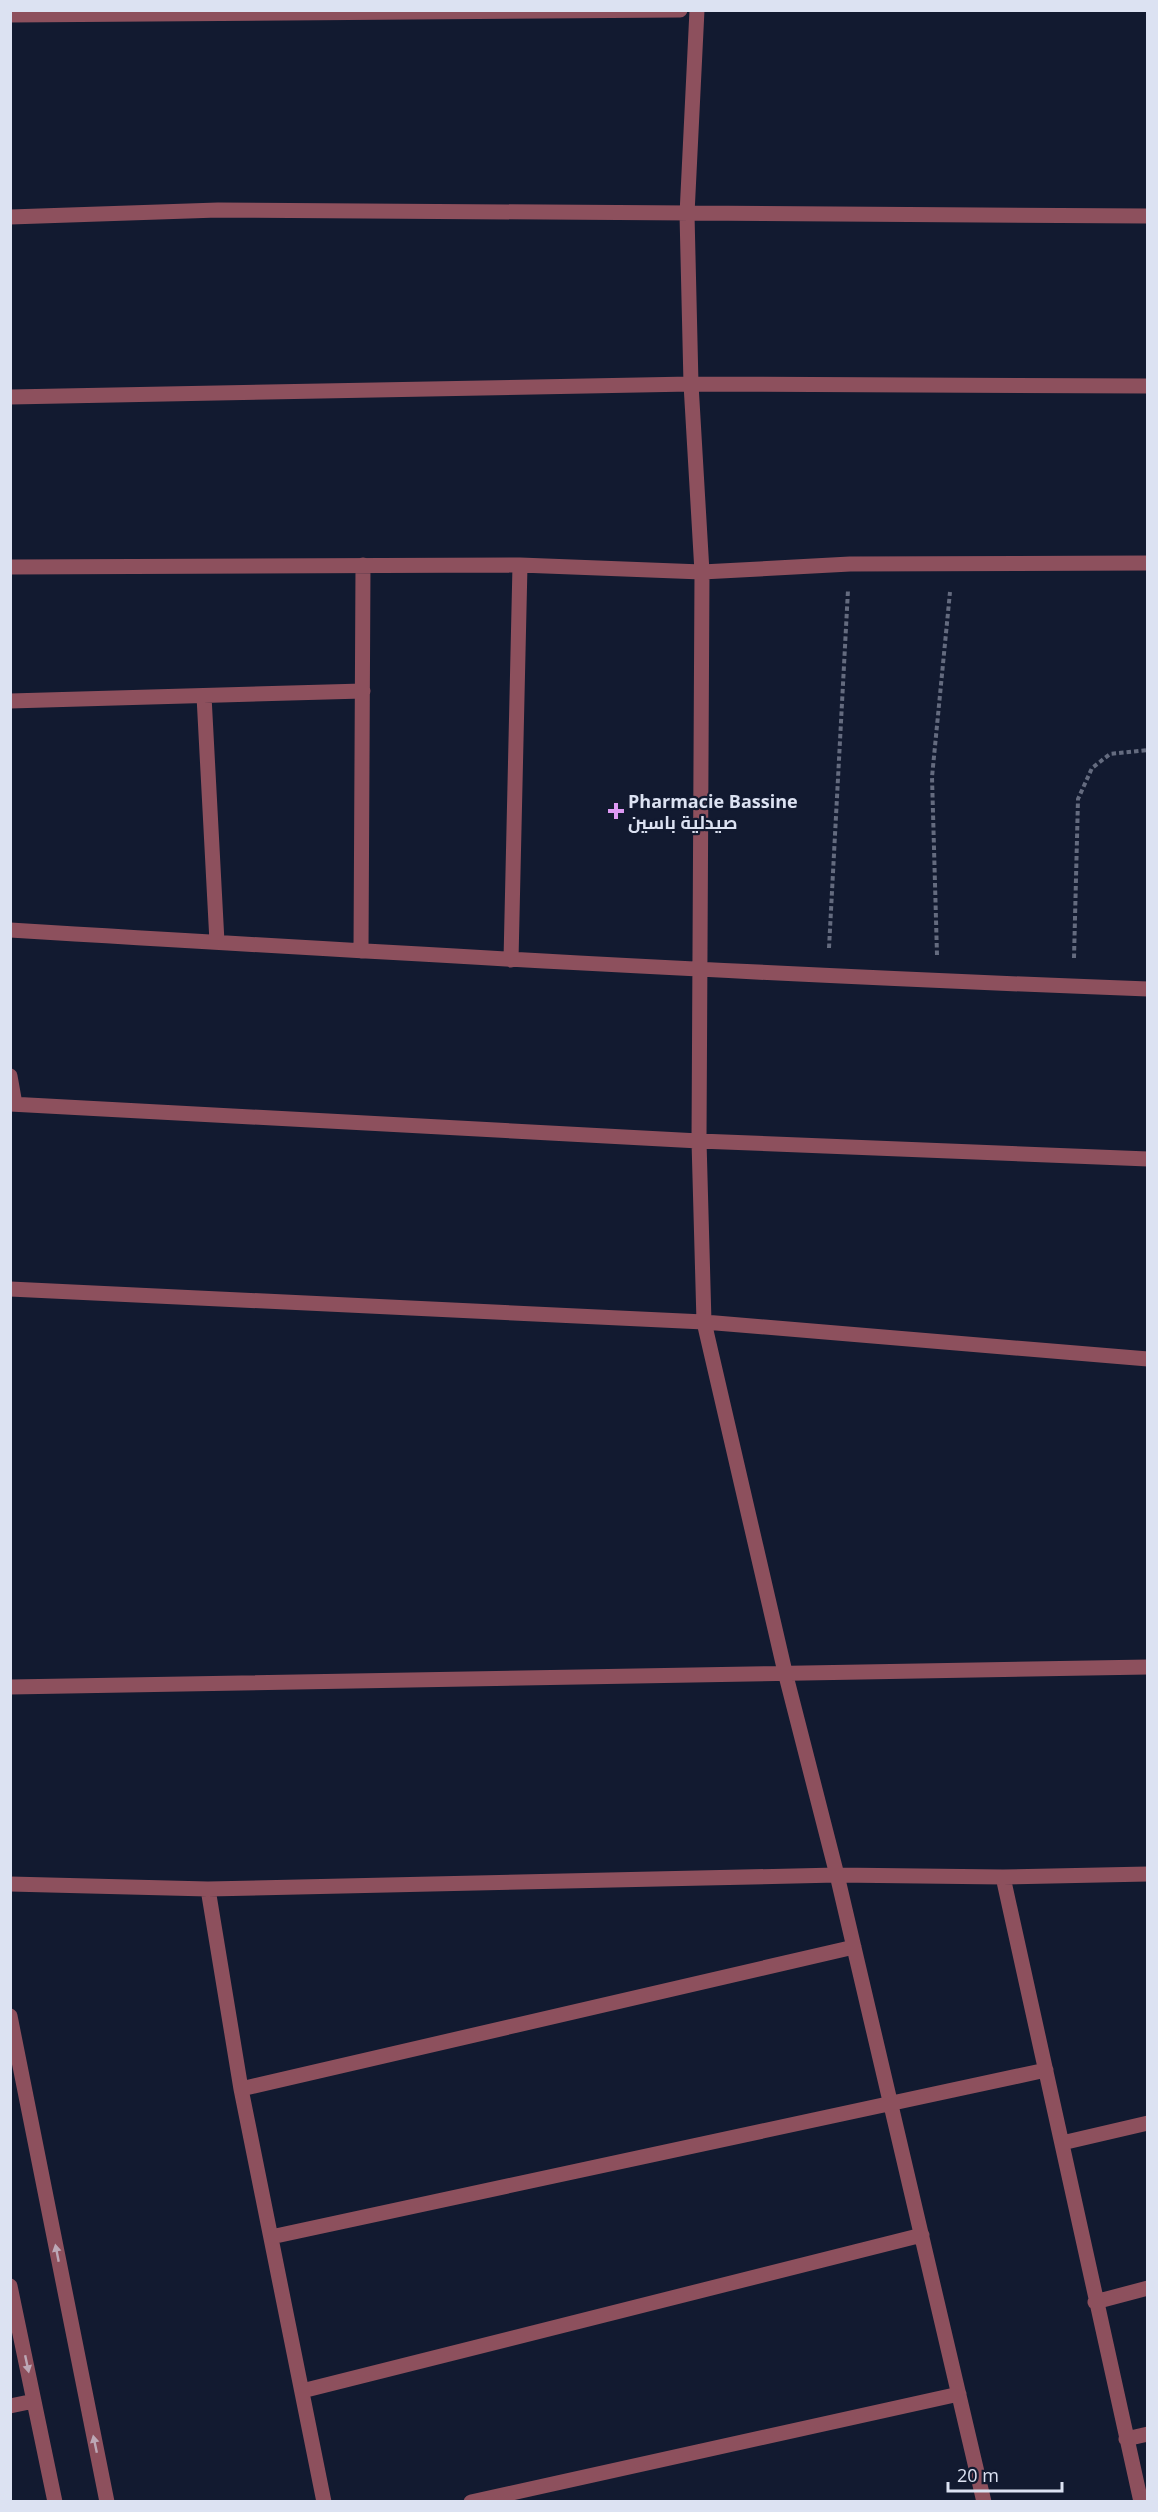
<svg xmlns="http://www.w3.org/2000/svg" width="1158" height="2512" font-family="'Open Sans',Cairo,sans-serif">
  <style>
    .lines { fill: none; stroke-linecap: round; stroke-linejoin: round }
    .path { stroke: #646b7f; stroke-width: 4; stroke-dasharray: 4.5 3; stroke-linecap: butt }
    .minor { stroke: #8d505d; stroke-width: 15 }
    .oneway { fill: #bca8b6 }
    .poi-dot { fill: #dd99f3; stroke: #121a30; stroke-width: 2 }
    .labels { text-anchor: middle; dominant-baseline: central; stroke-width: 4.5; stroke-linejoin: round; paint-order: stroke }
    .poi-label { font-size: 18px; font-weight: bold; fill: #dce2f2; stroke: #121a30; text-anchor: start }
  </style>
  <rect width="100%" height="100%" fill="#121a30"/>
  <g class="lines">
    <path class="path" d="M829,948l19,-358
      M937,955l-5,-178 18,-185
      M1074,958l4,-159 14,-31 18,-14 38,-4"/>
    <path class="minor" d="M697,10l-10,204 4,170 11,188 -3,569 5,181 81,350 52,203 147,627
      M10,15l670,-5
      M10,217l208,-7 930,6
      M10,397l681,-13 457,2
      M10,567l510,-2 182,7 148,-8 298,-1
      M204,696l13,246
      M10,701l353,-10
      M10,930c379,23 758,45 1138,59
      M361,951l2,-386
      M511,960l9,-395
      M10,1076l5,28
      M10,1104l689,37 449,18
      M10,1289l694,33 444,37
      M10,1687l1138,-20
      M1003,1877l138,625
      M10,1884l198,5 629,-14 166,2 145,-3
      M208,1889l33,200 83,413
      M10,2016l97,486
      M241,2089l613,-142
      M1062,2143l86,-20
      M271,2237l775,-167
      M10,2286l45,216
      M1095,2302l53,-14
      M302,2391l620,-156
      M10,2406l24,-5
      M1126,2439l22,-5
      M471,2502l488,-108"/>
  </g>
  <defs><path id="oneway-solid" d="M-6-.8H1V-3.2L6.5 0L1 3.2V.8H-6Z" transform="scale(1.5)"/></defs>
  <g class="oneway">
    <use href="#oneway-solid" transform="translate(57 2253) rotate(-101)"/>
    <use href="#oneway-solid" transform="translate(27 2364) rotate(78)"/>
    <use href="#oneway-solid" transform="translate(95 2444) rotate(-102)"/>
  </g>
  <path class="poi-dot" d="M613 802h6v6h6v6h-6v6h-6v-6h-6v-6h6z"/>
  <g class="labels">
    <g class="poi-label">
      <text x="628" y="801">Pharmacie Bassine<tspan x="628" dy="21">صيدلية باسين</tspan></text>
    </g>
  </g>
  <rect width="1158" height="2512" fill="none" stroke="#dce2f2" stroke-width="24"/>
  <path d="M948 2482v9h114v-9" fill="none" stroke="#dce2f2" stroke-width="3"/>
  <text x="957" y="2482" font-size="18" fill="#dce2f2" stroke="#121a30" stroke-width="4.5" paint-order="stroke">20 m</text>
</svg>
